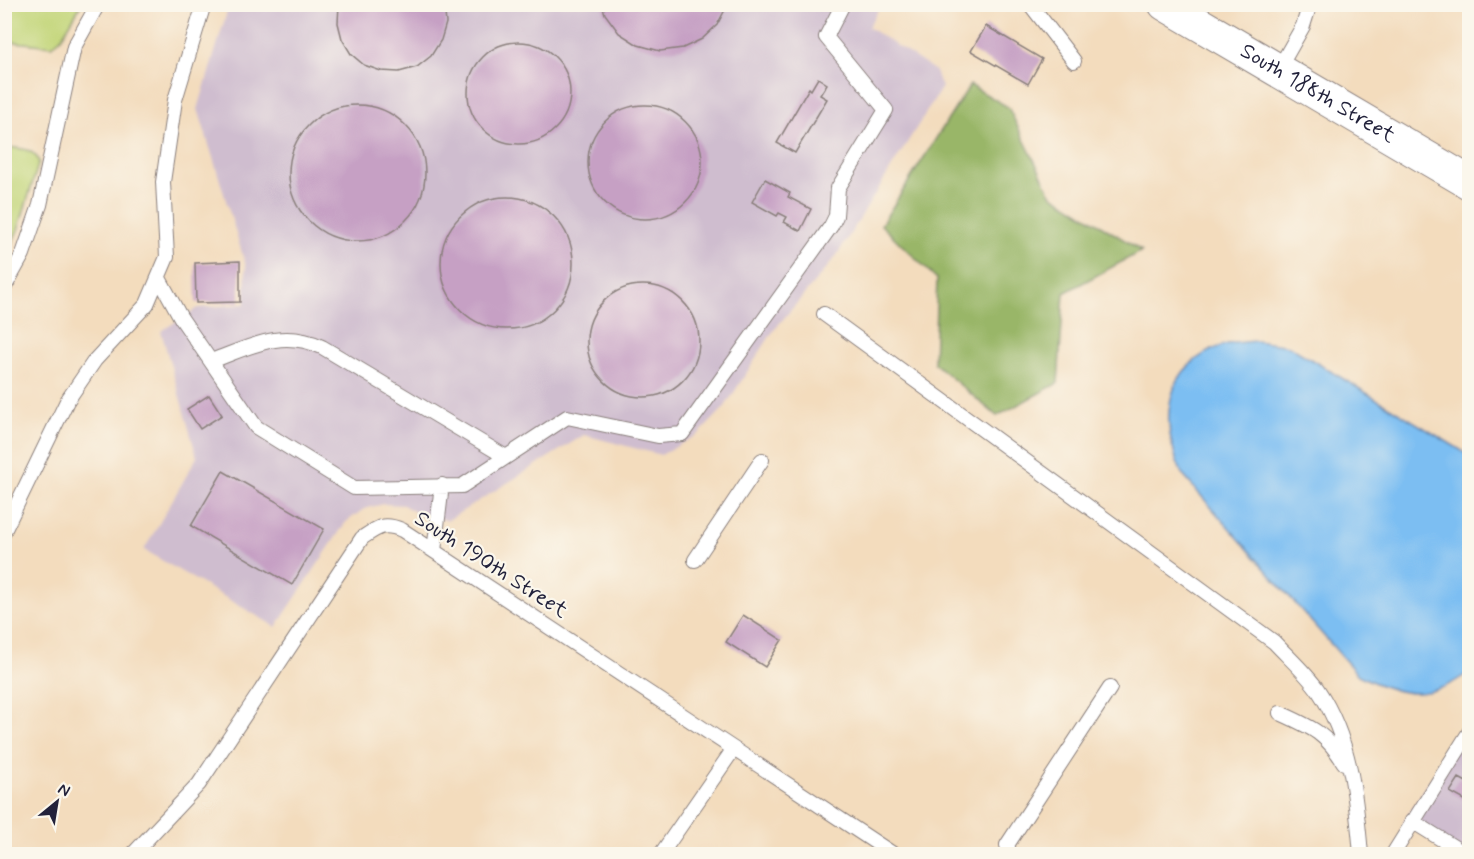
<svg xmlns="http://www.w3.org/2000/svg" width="1474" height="859" font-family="Mynerve,sans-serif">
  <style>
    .industrial { fill: #cfbdcf }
    .green { fill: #c2d578; stroke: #727c5a; stroke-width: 1.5 }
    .forest { fill: #99b668; stroke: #5e6c52; stroke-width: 1.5 }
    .water { fill: #7cbef2; stroke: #4f7096; stroke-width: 1.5 }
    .building { fill: #c6a0c4 }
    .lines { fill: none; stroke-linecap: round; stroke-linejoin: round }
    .lane-casing { stroke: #8a7f7c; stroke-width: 16 }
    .primary-casing { stroke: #8a7f7c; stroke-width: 35 }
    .lane { stroke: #fff; stroke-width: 14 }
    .primary { stroke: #fff; stroke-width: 33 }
    .labels { text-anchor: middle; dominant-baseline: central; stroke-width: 4.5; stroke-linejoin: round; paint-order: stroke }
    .street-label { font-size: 22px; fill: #22223b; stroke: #fbf7ec }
  </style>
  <rect width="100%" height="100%" fill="#fbf7ec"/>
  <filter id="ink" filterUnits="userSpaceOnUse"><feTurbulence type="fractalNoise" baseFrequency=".0167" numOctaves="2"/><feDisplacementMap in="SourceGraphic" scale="12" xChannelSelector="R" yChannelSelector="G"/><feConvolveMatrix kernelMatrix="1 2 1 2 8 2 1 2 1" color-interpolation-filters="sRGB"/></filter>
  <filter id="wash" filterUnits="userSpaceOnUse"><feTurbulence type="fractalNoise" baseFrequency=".008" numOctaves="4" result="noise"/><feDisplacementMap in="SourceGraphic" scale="24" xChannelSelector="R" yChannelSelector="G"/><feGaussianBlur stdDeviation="1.35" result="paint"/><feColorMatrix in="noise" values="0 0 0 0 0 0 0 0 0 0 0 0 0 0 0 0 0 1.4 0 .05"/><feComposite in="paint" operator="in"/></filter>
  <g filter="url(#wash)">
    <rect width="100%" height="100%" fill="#f3dcbd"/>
    <path class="industrial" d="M229,5h652l-13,22 66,43 8,17 -107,171 -61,72 -50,78 -25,26 -38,21 -77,-20 -136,85 -26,-4 -19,-11 -20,-1 -19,5 -18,13 -70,105 -132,-77 53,-93 -36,-126 37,-23 47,-4 1,-38 -48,-157z
      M1469,718v136h-16l-50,-31z"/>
    <path class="green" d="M5,4h76v1l-19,32 -10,9 -47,-5z
      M5,147c13,2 29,0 34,15l-21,68 -13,28z"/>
    <path class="forest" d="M970,85l38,22 43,87 91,57 -78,42 -6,90 -61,33 -63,-53 3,-84 -56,-54z"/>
    <path class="water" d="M1256,341l33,5 180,109v217c-40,30 -67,25 -111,3l-176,-201c-23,-52 -20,-108 42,-129 10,-3 22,-3 32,-4z"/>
    <g id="blocks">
      <path class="building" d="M339,4h105l2,19 -5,17 -10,16 -14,11 -18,5 -18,-1 -17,-6 -13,-11 -9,-15 -4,-16z
        M602,4h126l-11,21 -15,14 -19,9 -23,3 -22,-6 -19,-12 -14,-19z
        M986,26l56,33 -14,25 -57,-33z
        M468 93a51 51 0 1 1 102 0a51 51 0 1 1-102 0Z
        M818,78l9,6 -7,11 7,4 -32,54 -18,-10 32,-55 2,2z
        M588 162a57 57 0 1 1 114 0a57 57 0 1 1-114 0Z
        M289 173a68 68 0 1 1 136 0a68 68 0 1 1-136 0Z
        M765,179l25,14 -2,4 23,12 -11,22 -16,-9 3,-5 -8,-4 -2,3 -25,-14z
        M441 263a66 66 0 1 1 132 0a66 66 0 1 1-132 0Z
        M240,261v41l-44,1 -1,-40z
        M587 341a56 56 0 1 1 112 0a56 56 0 1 1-112 0Z
        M209,395l13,20 -22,14 -13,-20z
        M223,471l101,58 -32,56 -101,-59z
        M743,615l39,25 -17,27 -39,-25z
        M1459,778l11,6v19l-20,-11z"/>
    </g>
  </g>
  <g filter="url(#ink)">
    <use href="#blocks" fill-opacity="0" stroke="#8a7f7c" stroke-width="1.5"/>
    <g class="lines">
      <g class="lane-casing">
        <path id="lane" d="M1030,4l44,57
          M1278,70l25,-44 7,-22
          M159,278l22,40 75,109 98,61 108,-2 105,-69 91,19 24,-2 149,-208 5,-10 2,-28 48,-78 -60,-73 17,-33
          M4,288l19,-34 17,-49 34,-158 24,-43
          M824,314l450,328c15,16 32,31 44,48 33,49 38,108 43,164
          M211,361c39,-14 70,-33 111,-14l184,110
          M4,531l63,-130 28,-41 52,-56 20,-47 -4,-75 12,-82 29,-96
          M434,551l8,-66
          M695,560l67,-100
          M1280,713c31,14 46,20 64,50
          M1412,821l53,33
          M133,854l66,-70 163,-246c16,-11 22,-16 40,-8l491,324
          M661,854l72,-104
          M1010,854l-3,-9 103,-157
          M1393,854l77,-123"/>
      </g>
      <g class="primary-casing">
        <g id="primary">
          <path id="s1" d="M1165,4l305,179"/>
        </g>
      </g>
      <use href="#lane" class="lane"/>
      <use href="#primary" class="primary"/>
    </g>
  </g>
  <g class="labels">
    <g class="street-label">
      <text stroke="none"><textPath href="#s1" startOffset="177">South 188th Street</textPath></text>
      <text transform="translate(491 565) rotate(33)">South 190th Street</text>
    </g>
  </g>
  <rect width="1474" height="859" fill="none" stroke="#fbf7ec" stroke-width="24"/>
  <g transform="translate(57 802) rotate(30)" stroke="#fbf7ec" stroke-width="4.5" paint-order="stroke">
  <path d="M0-4.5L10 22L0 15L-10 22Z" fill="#22223b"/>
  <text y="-9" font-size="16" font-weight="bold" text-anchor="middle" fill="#22223b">N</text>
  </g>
</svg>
